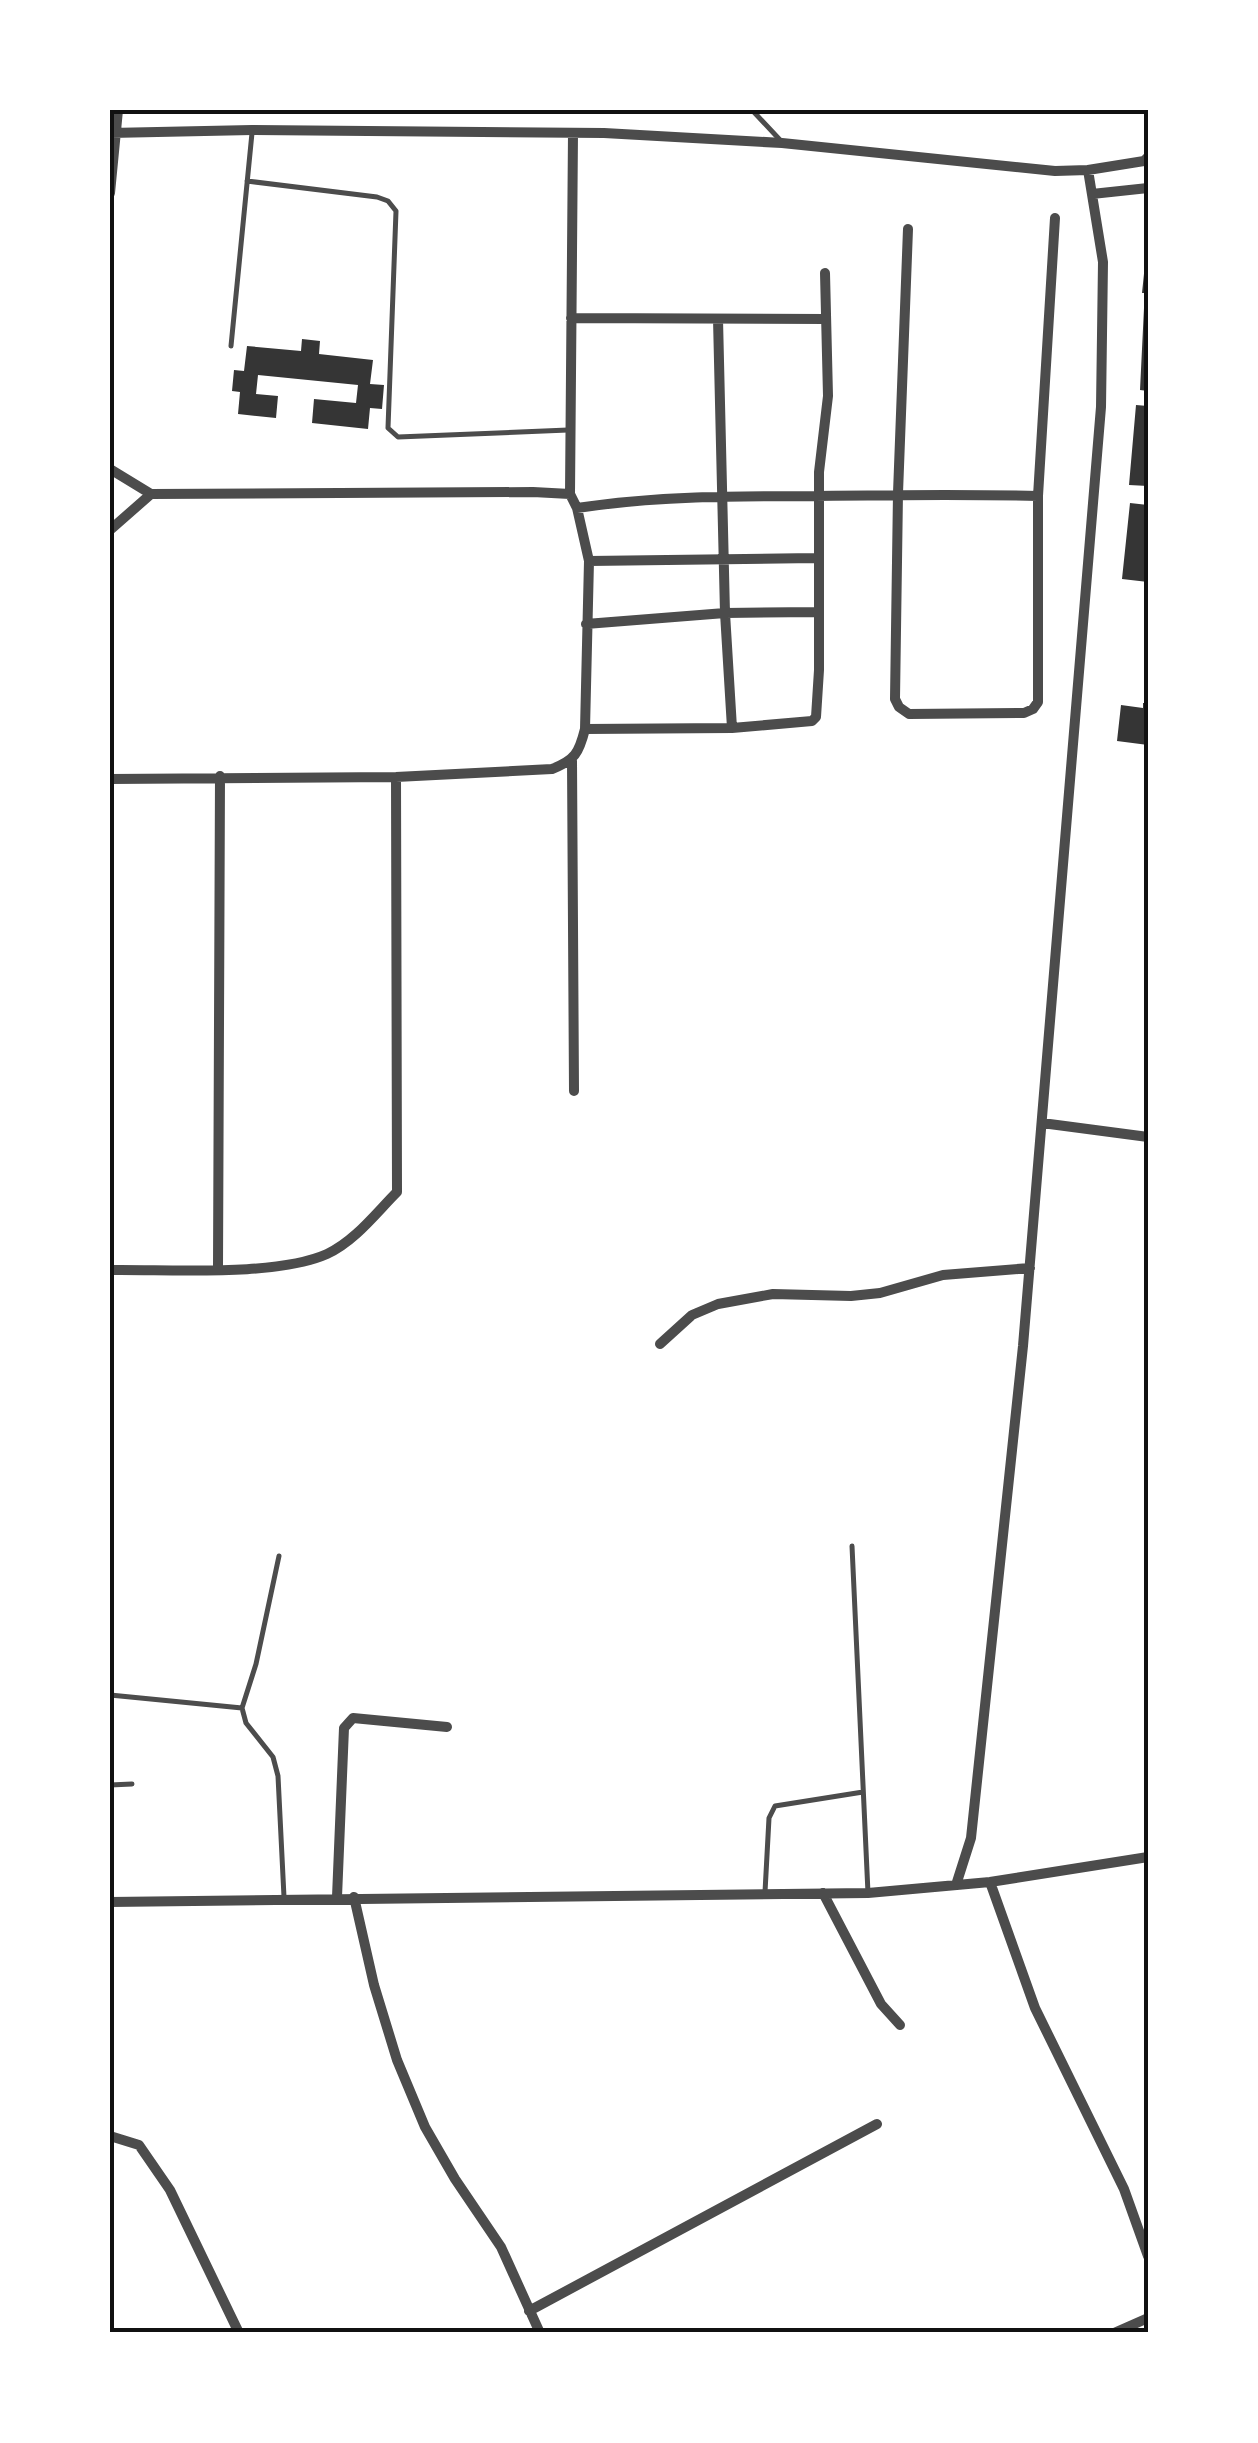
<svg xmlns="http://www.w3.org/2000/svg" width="1258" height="2443" font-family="Arial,sans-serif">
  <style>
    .building { fill: #353535 }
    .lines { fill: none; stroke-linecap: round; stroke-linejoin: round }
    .service { stroke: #4c4c4c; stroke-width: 5 }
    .minor { stroke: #4c4c4c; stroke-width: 10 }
    .neatline { fill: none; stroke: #111; stroke-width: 4 }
  </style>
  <rect width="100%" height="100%" fill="#fff"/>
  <path class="building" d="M1145,264h3v29h-6z
    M1144,308l4,1v82l-8,-1z
    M302,339l18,2 -1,13 54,6 -3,24 14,1 -2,24 -12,-1 -2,21 -56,-6 2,-24 42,4 2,-18 -100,-10 -2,19 22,2 -2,22 -38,-4 2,-22 -8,-1 2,-21 10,1 3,-25 54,5z
    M1136,405l12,1v80l-19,-1z
    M1130,503l18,2v77l-26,-3z
    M1143,703h5v42l-31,-4 4,-36 22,3z"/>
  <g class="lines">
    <path class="service" d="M752,110l29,31
      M247,181l130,16 11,4 8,10 -8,217 10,9 170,-7
      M231,346l21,-213
      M852,1546l16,347
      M279,1556l-23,108 -14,44 4,15 27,34 5,19 6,121
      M110,1695l132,13
      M110,1785l22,-1
      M765,1892l4,-74 6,-12 88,-14"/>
    <path class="minor" d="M110,133l142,-3 352,3 178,10 273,28 33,-1 56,-9 4,-4
      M110,193l8,-83
      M1092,194l56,-6
      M908,229l-10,264 -3,206 4,8 10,7 115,-1 9,-4 5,-7v-206l17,-278
      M571,318l255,1
      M718,319l7,294 7,115
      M110,469l41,25 382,-2 37,2 7,14c79,-12 158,-12 238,-12 74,-1 148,-2 223,0
      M570,494l3,-361
      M110,530l41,-36
      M589,561l227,-3
      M586,624l139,-11 93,-1
      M585,729l147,-1 80,-7 4,-4 3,-47v-198l9,-76 -3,-123
      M572,761l2,330
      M110,779l286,-2 156,-8c23,-9 27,-16 33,-40l4,-168 -12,-53
      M1042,1123l106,14
      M218,1268l2,-492
      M110,1270c59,-1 165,7 217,-16 28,-13 49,-41 70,-62l-1,-415
      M660,1344l32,-29 26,-11 55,-10 78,2 29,-3 63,-18 87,-7
      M990,1882l45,126 89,181 24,67
      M956,1885l15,-47 52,-492 78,-939 2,-145 -15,-92
      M823,1893l58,111 19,21
      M337,1897l7,-169 9,-10 94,9
      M354,1897l20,88 23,75 28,67 30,52 46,68 39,86
      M110,1902l758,-9 122,-11 158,-25
      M110,2136l29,9 31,45 69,143
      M529,2311c115,-63 232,-124 348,-187
      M1114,2333l34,-15"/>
  </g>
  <rect width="1258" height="2443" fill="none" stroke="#ffffff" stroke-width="225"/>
  <rect x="112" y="112" width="1034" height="2218" class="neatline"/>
</svg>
